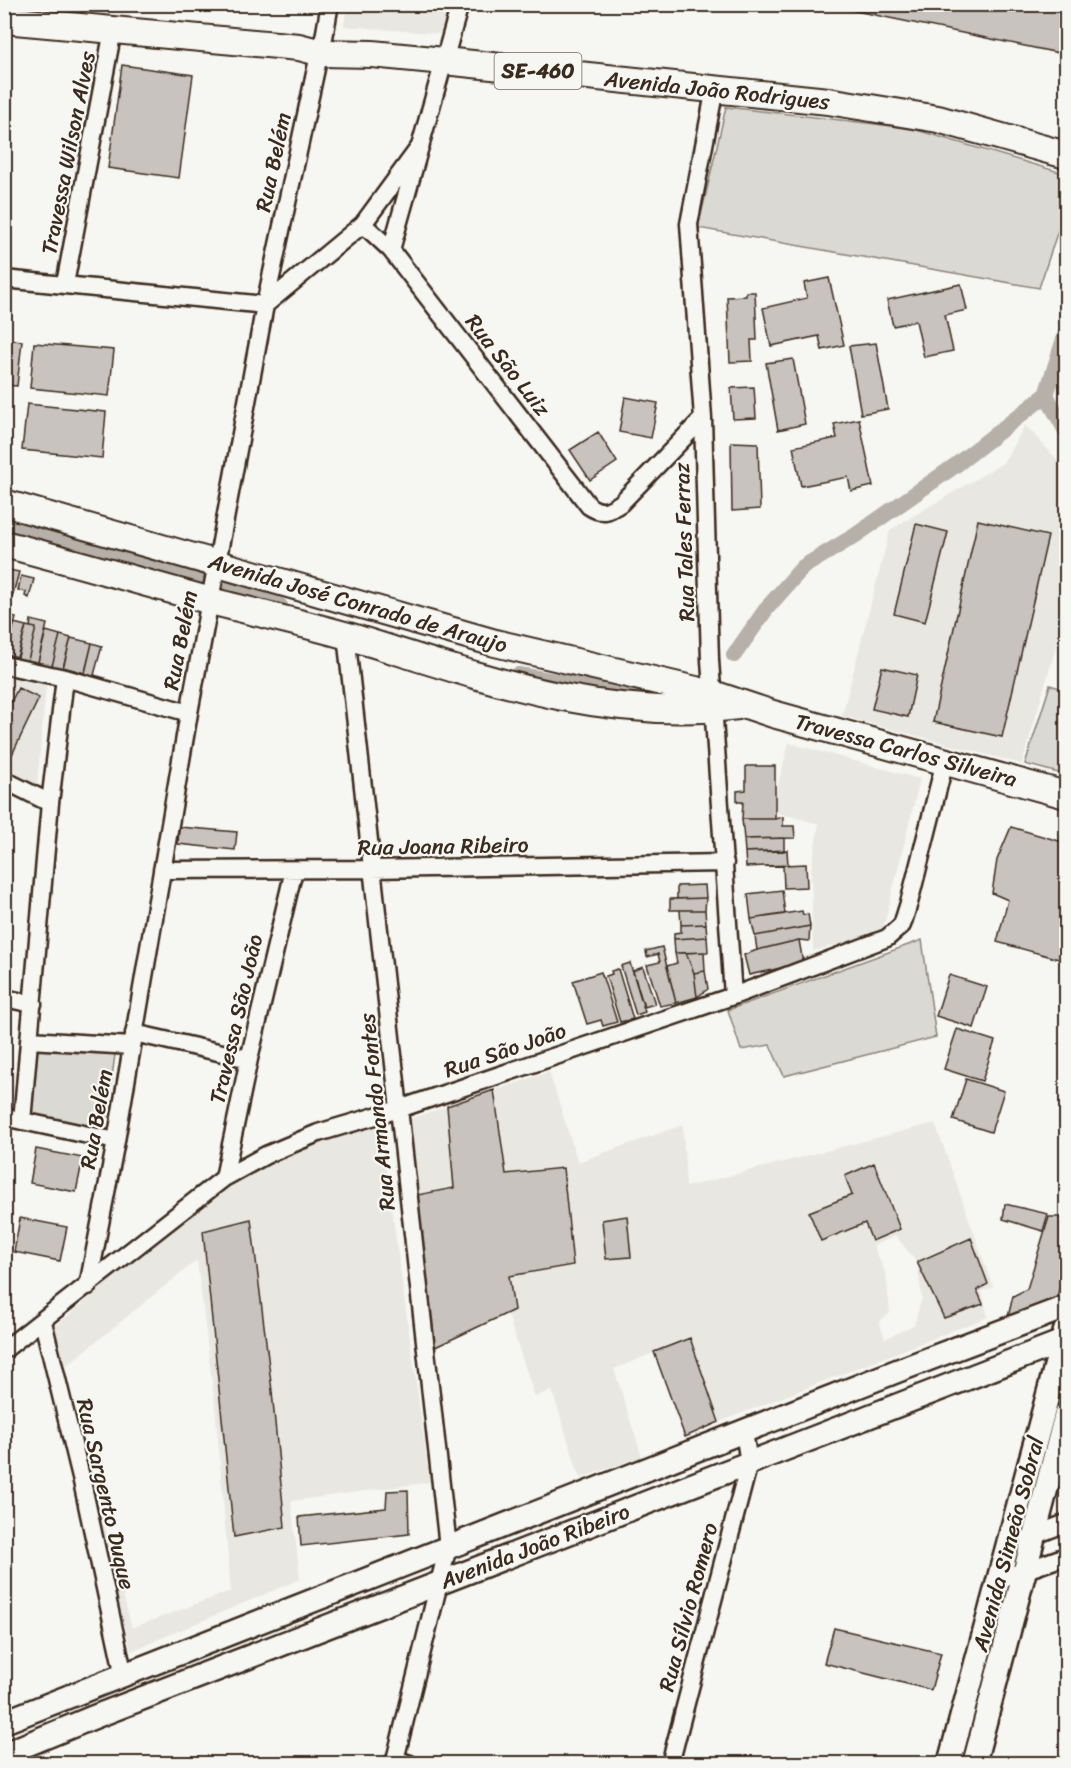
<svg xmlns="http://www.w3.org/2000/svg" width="1071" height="1768" font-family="Sriracha,sans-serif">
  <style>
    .built { fill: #e8e7e2; fill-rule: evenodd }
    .green { fill: #dad9d3; stroke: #8a8278; stroke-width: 1.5 }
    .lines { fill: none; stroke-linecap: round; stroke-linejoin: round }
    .canal { stroke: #b6b0a9; stroke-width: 16 }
    .building { fill: #c8c3be; stroke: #3b2a1e; stroke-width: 1.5 }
    .minor-casing { stroke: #3b2a1e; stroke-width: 21 }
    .secondary-casing { stroke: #3b2a1e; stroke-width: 27 }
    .primary-casing { stroke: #3b2a1e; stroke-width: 30 }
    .minor { stroke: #f6f6f2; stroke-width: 16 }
    .secondary { stroke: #f6f6f2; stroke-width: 22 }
    .primary { stroke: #f6f6f2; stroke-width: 26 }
    .labels { text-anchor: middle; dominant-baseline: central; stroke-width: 4.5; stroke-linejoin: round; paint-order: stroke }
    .shield { fill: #f6f6f2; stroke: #73675e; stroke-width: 1.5 }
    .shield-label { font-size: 21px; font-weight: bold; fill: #3b2a1e }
    .street-label { font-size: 22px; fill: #3b2a1e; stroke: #f6f6f2 }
  </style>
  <rect width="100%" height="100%" fill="#f6f6f2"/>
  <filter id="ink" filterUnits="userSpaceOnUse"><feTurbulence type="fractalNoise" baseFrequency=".0167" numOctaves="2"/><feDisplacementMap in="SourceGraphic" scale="12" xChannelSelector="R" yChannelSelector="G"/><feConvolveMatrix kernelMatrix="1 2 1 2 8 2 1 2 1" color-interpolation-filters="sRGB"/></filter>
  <g filter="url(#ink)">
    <path class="built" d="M347,5h104l-8,29 -99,-8z
      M1025,425l41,44v143l-44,152 -180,-48 48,-186 113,-67z
      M4,676l42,9 -9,100 -32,-17z
      M789,743l131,36 -38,154 -69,18 -2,-81 8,-46 -48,-13z
      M549,1072l29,90 105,-37 3,62 249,-64 58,164 -11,4 6,26 -269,105 -29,-84 -76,31 28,88 -62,21 -28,-88 -17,7 -28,-85 -76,37 -21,-230zM874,1164l26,65 -28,11 -7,-17 -44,18 -11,-29 42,-17 -7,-19zM896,1236l21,27 5,35 -8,27 -29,14 -6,-18 11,-8 -4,-39 -13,-28zM971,1238l17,45 -11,7 6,14 -65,-42z
      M380,1126l50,356 -139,19 9,78 -169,72 -81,-320 132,-111 73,-52 39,-18zM251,1219l21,172 13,135 -51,11 -31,-306zM197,1260l18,146 16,185 -99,37 -70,-259z"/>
    <path class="green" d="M726,107l184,21 156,46v32l-27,82 -341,-60z
      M1050,685l16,5v85l-41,-11z
      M922,940l14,97 -152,39 -14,-31 -29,5 -13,-40z
      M35,1036l81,12 -12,85 -81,-14z"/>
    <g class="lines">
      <path class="canal" d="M1046,395l20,36
        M4,526l111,29 165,51
        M734,655l33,-47 36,-41 53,-32 100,-70 90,-70 20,-62
        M518,675l140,22"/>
    </g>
    <path class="building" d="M822,4h244v10l-7,39z
      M122,65l71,10 -14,103 -71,-10z
      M829,278l15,67 -22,5 -3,-14 -48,10 -8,-38 44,-10 -3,-15z
      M961,284l6,26 -22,5 8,36 -29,6 -8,-36 -23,5 -6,-26z
      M746,292h9l2,48h-6l1,21 -22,1 -3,-65 19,-1z
      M4,339l18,2 -5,45 -13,-1z
      M34,343l80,7 -5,46 -79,-8z
      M876,343l12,66 -27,5 -12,-68z
      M793,359l12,65 -27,6 -12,-67z
      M754,387l2,31 -23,1 -2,-31z
      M625,397l33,6 -7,35 -32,-6z
      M27,404l79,8 -4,46 -80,-8z
      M859,419l14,67 -22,5 -3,-14 -47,9 -8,-39 44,-9 -3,-14z
      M598,432l19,30 -27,18 -20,-30z
      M731,442l27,1 2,66 -28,2z
      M978,520l70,16 -46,201 -69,-15z
      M916,524l32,8 -23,90 -31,-8z
      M9,570l10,2 -11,40 -4,-1v-38l3,1z
      M21,576l13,3 -5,19 -4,-2 1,-4 -8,-2z
      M5,615l11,3 -10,36 -2,-1z
      M31,620l16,4 -10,42 -10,-2 9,-36 -6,-1z
      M14,623l12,3 -8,31 -12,-3z
      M26,626l10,2 -9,36 -11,-3z
      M46,631l14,4 -9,35 -14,-4z
      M60,635l11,3 -9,34 -11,-2z
      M71,638l21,5 -7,30 -22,-6z
      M92,643l10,3 -8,29 11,3 -2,7 -20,-5z
      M882,667l35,8 -9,42 -36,-8z
      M18,688l21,10 -32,67 -3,-1v-48z
      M746,766h29v53h-33l1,-17h-6v-11l9,-1z
      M783,817v9h11l1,12 -51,1 -2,-20h33z
      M179,827l58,5 -2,18 -57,-6z
      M1011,827l55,16v118l-69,-19 11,-42 -16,-7 5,-33z
      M784,838v13l-39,1 -1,-13z
      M787,850l1,15 -42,2 -1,-15z
      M806,864l1,23 -23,1 -1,-23z
      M705,885l1,13 -29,1v-13z
      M782,890l3,24 -34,5 -3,-25z
      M706,898l-1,12h-35v-11z
      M680,910h25l1,14 -25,1z
      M802,911l1,4 5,-1 2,12 -55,10 -4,-17z
      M706,924l1,13 -33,2v-6l7,-1v-7z
      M810,926l-1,15 -10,-1 -42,10 -2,-14z
      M707,937l1,15 -33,1 -1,-14z
      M799,940l4,23 -54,12 -5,-20 13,-5z
      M662,947l14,56 -16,3 -13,-41 13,-3 -2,-8 -11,3 -1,-6z
      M704,952l1,19 -11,2 -8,-20z
      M675,953h11l8,20 3,24 -21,6 -9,-37 10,-3z
      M630,963l15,49 -9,3 -15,-49z
      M643,967l12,37 -11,3 -11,-36z
      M618,969l15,50 -13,3 -14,-46 6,-2 -1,-3z
      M705,971l3,18 -11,8 -3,-24z
      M601,972l16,50 -14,4 -2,-6 -14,4 -14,-43z
      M949,975l38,12 -13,41 -38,-12z
      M957,1029l38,12 -13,40 -38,-12z
      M966,1079l38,12 -13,41 -38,-12z
      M494,1090l12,84 57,-6 10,97 -64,11 5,34 -83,39 -14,-154 37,-7 -7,-82z
      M36,1149l47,9 -7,34 -46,-9z
      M874,1163l26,66 -28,12 -7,-18 -44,18 -12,-29 43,-17 -7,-19z
      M1005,1204l43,10 -5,17 -40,-12z
      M627,1216l4,41 -25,2 -4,-39z
      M1049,1217h17v47l-9,33 -49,20 5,-21 14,-7z
      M20,1218l47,9 -7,34 -46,-9z
      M251,1219l21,172 13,136 -51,10 -31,-306z
      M971,1238l17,46 -11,6 6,14 -39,14 -27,-56z
      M690,1338l29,84 -34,15 -31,-85z
      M408,1490l1,44 -108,12 -2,-29 87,-9 1,-17z
      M834,1628l107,25 -10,37 -107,-27z"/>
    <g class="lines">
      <g class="minor-casing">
        <path id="minor" d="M715,88l-26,136 14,194 7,242 23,336
          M363,224l28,26 198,256c13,9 20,5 32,-3l82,-85
          M391,250l69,-246
          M4,279l261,26 98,-81 58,-79
          M65,284l48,-254
          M346,635l102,912 -54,217
          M4,665l61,13 124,35
          M4,780l46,23
          M162,870l210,-1 353,-6
          M4,998l29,6
          M134,1033l115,26
          M29,1040l103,6
          M4,1117l112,24
          M22,1121l28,-318 15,-125
          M224,1178l25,-119 45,-189
          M88,1286l28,-145 73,-428 76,-408 52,-241c7,-17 9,-41 13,-60
          M43,1322l38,155 43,199
          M4,1350l220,-172 42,-23 52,-22 81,-24 334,-113 154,-58 15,-13 7,-22 36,-142
          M1028,1538l38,-15
          M998,1580l68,-24
          M395,1759l15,5
          M670,1764l79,-301 -5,-31"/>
      </g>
      <g class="secondary-casing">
        <path id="secondary" d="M4,1722l893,-351 169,-64
          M4,1754l90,-37 972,-377
          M949,1764l116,-433
          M974,1764l92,-350"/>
      </g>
      <g class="primary-casing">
        <path id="primary" d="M4,20l295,27 23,6 50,1 72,7 384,40 110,18 128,36
          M4,503l491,140 218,51 60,20 293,81
          M4,544c70,18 138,38 207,57 45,12 92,22 137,35 128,39 253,87 390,70"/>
      </g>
      <use href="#minor" class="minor"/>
      <use href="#secondary" class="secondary"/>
      <use href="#primary" class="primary"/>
    </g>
  </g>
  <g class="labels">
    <rect class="shield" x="494.5" y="53" width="87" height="36" rx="4.5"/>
    <g class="shield-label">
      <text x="538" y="71">SE-460</text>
    </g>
    <g class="street-label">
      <text transform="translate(717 90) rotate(6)">Avenida João Rodrigues</text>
      <text transform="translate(68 153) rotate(-79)">Travessa Wilson Alves</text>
      <text transform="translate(273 162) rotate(-78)">Rua Belém</text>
      <text transform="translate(508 365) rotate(52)">Rua São Luiz</text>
      <text transform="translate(684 542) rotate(-92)">Rua Tales Ferraz</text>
      <text transform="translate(358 603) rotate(16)">Avenida José Conrado de Araujo</text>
      <text transform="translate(180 640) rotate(-79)">Rua Belém</text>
      <text transform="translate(906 750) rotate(15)">Travessa Carlos Silveira</text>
      <text transform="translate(443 846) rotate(-1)">Rua Joana Ribeiro</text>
      <text transform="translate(236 1019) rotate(-77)">Travessa São João</text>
      <text transform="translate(505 1050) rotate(-19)">Rua São João</text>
      <text transform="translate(377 1112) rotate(-96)">Rua Armando Fontes</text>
      <text transform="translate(96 1119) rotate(-80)">Rua Belém</text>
      <text transform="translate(106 1494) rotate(77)">Rua Sargento Duque</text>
      <text transform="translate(1008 1544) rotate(-75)">Avenida Simeão Sobral</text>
      <text transform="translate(535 1546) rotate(-21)">Avenida João Ribeiro</text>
      <text transform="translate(688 1607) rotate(-75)">Rua Sílvio Romero</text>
    </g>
  </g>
  <rect width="1071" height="1768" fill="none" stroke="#f6f6f2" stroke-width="24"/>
  <rect x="12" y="12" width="1047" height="1744" fill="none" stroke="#3b2a1e" stroke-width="2" filter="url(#ink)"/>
</svg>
